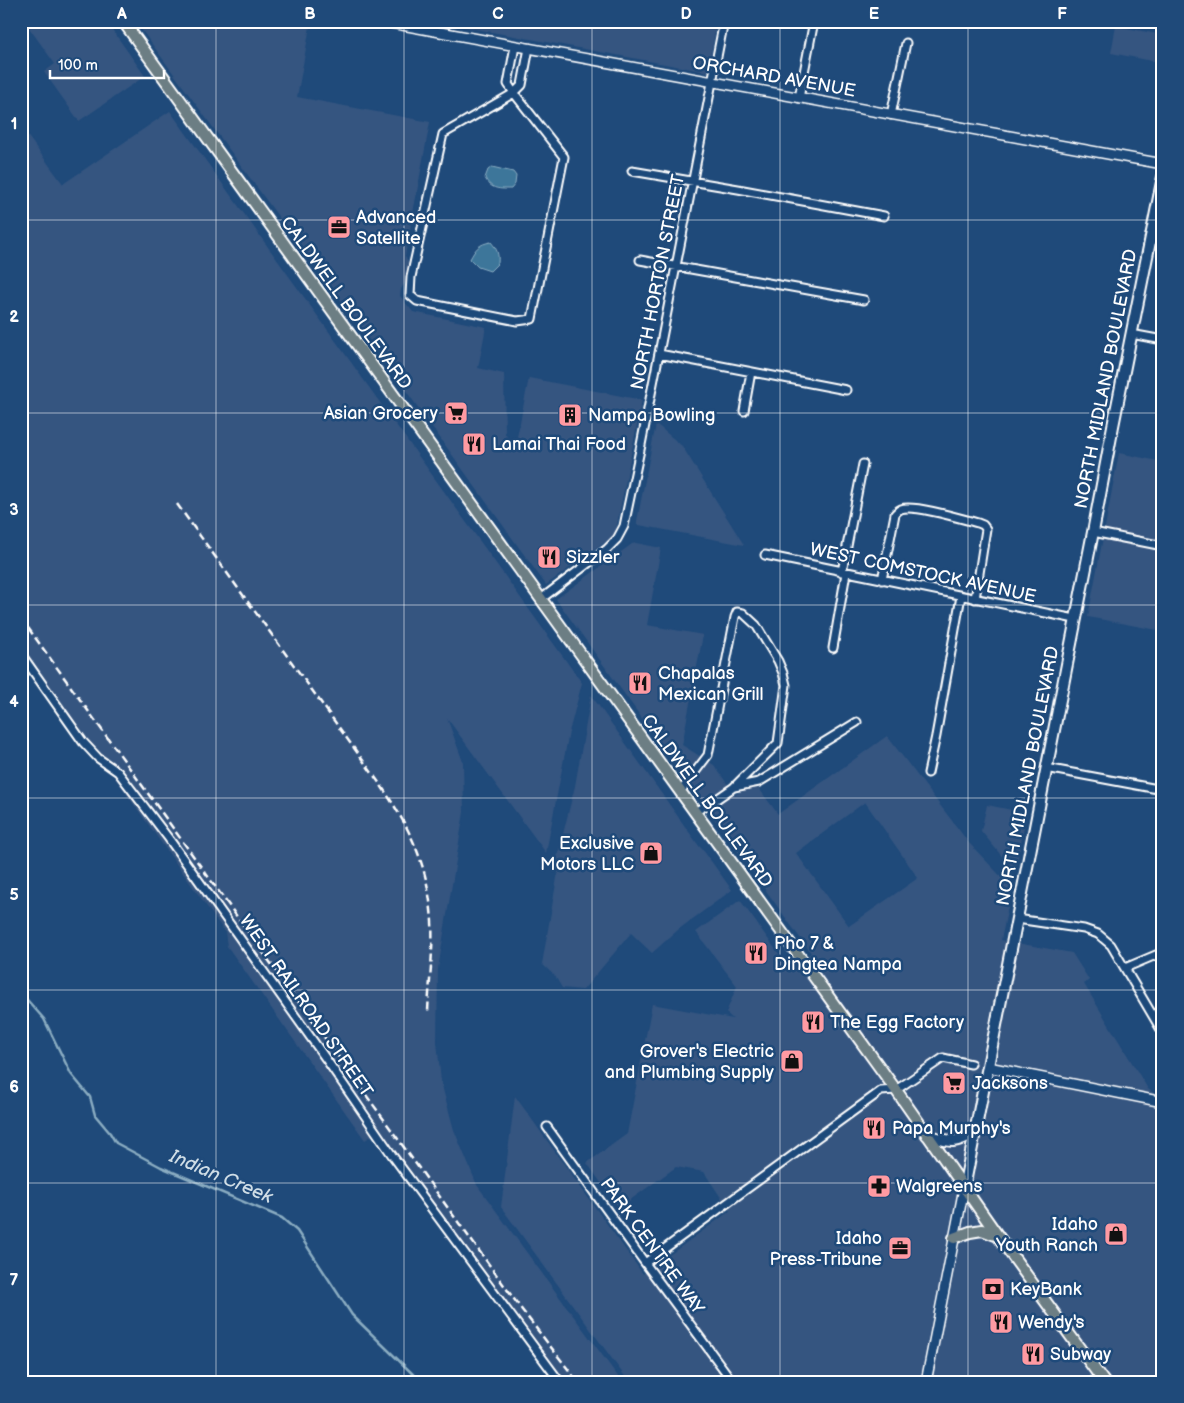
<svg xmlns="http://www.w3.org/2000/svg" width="1184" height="1403" font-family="'Balsamiq Sans',sans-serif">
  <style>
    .built { fill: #355580; fill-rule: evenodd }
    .water { fill: #3e769a; stroke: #8badc2 }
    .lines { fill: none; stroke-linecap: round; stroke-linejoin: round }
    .stream { stroke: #8badc2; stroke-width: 2.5 }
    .minor-casing { stroke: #fff; stroke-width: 11 }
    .tertiary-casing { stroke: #fff; stroke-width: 12 }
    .secondary-casing { stroke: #fff; stroke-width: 14 }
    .primary-casing { stroke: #fff; stroke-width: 14 }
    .minor { stroke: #1f4a7a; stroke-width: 7 }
    .tertiary { stroke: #1f4a7a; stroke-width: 9 }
    .secondary { stroke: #1f4a7a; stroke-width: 10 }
    .primary { stroke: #6c7e84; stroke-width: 10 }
    .rail { stroke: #fff; stroke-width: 2.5; stroke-dasharray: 8 4; stroke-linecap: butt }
    .grid { fill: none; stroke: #fff; stroke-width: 1; stroke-opacity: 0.55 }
    .labels { text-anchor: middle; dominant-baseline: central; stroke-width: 5; stroke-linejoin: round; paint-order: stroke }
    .street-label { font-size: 18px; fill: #fff; stroke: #1f4a7a }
    .poi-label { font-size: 18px; fill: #fff; stroke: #1f4a7a; text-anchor: start }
    .water-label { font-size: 19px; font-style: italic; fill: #cfdde6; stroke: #1f4a7a }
    .neatline { fill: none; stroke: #fff; stroke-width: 2 }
    .grid-label { font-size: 16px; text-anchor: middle; font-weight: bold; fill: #fff }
  </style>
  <rect width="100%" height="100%" fill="#1f4a7a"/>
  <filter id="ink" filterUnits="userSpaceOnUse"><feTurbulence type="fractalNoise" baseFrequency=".02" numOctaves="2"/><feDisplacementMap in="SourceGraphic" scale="10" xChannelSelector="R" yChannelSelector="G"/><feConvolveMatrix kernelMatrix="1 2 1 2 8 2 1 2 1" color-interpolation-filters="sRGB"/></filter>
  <g filter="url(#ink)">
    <path class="built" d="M21,21h85l39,55 -66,45 -35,-49 11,-8 -30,-42 -4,2z
      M135,21h176l-14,76 133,25 -25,134 8,15 -12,18 -1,7 13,16 73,15 -8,41 26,6 1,60 10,13 14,-69 113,22 -27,135 -69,50 -253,-351 -10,-11z
      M433,21h284l-9,51z
      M1116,26l47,9v28l-52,-10z
      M170,111l412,572 -13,49 -23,121 -99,-135 16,44 1,50 -26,157 -1,73 4,40 13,48 23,55 145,197h-68l-181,-247 -8,5 -138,-194 -2,-14 -204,-286v-519l42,57z
      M656,424l26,22 62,99 -105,-20 -2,-1v-3z
      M1119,453l44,9v169l-75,-14z
      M636,543l25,5 -14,77 56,10 -21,110 32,20 21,30 19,-13 24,32 109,-78 82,107 43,45 -11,52 71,13 17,27 -5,4 64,105 15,11v282h-534l-128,-175 14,-111 128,178 87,-63 -26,-39 -28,-5 -57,41 -32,-45 40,-29 25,-130 81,15 -7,-6 11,-27 -41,-54 44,-32 49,68 22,-15 -255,-354 76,-55zM865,802l53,76 -69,48 -53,-73z
      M591,695l108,151 4,4 29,40 -53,39 -27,24 -21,-20 -48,57 -21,-2 -7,-12 -13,-12 16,-92 -3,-6 20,-80z
      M987,805l40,8 -12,59 -34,-41z"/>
    <path class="water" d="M492,167l21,5 3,4 -1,8 -4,5c-11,0 -20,1 -26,-11l3,-8z
      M491,242c6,7 8,12 7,21l-8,8 -12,-4 -8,-8c6,-11 9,-15 21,-17z"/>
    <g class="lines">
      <path class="stream" d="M21,993l23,26 27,55 19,23 5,18 15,18 6,10 45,24 121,51 15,13 55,84 69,67"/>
      <g class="minor-casing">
        <path id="minor" d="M515,46l-7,38 6,9 8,-8 7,-37
          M514,93l50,64 -32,162 -15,2 -100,-20 -7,-6 1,-18 32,-143z
          M799,98l15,-77
          M891,115l15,-72
          M632,171l106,18 146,27
          M640,260l224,40
          M1131,334l32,6
          M659,354l187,36
          M744,411l7,-39
          M1093,532l70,14
          M765,555l310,64
          M842,572l21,-108
          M882,580l13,-66c2,-2 3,-4 6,-5 12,-5 62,10 77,14l5,2 3,4 -11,70
          M541,599l66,-50 10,-10 7,-13 17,-81 83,-424
          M833,648l13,-75
          M21,654l62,88 15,16 20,14 51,67 157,220 66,96 168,227
          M1046,768l117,22
          M928,773l8,-37 25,-140
          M680,792l28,-37 27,-138 2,-5 6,1 13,12 22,36 5,12 3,12 -8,58 -44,44
          M694,812l17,-9 23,-16 25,-5 98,-60
          M1017,919l67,10 14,5 13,11 52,88
          M1125,968l38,-16
          M547,1127l98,136 88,119
          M645,1263l236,-172 15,-1 47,-32 28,6"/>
      </g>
      <g class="tertiary-casing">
        <path id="tertiary" d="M380,21l783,143
          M988,1067l175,35
          M926,1382l38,-194"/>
      </g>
      <g class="secondary-casing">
        <path id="secondary" d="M927,1135c23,7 27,10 48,-3
          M964,1188l129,-656 20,-106 50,-249"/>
      </g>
      <g class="primary-casing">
        <path id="primary" d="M123,21l773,1069 102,146 106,146
          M954,1238l16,-6 12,-2 16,6"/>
      </g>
      <use href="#minor" class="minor"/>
      <use href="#tertiary" class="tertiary"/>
      <use href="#secondary" class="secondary"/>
      <use href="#primary" class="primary"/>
      <path class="rail" d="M177,504l203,280c28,41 46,76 51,126 4,34 -2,69 -3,103
        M21,618l395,546 106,146 56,72"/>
    </g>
  </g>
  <path class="grid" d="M216,21v1361M404,21v1361M592,21v1361M780,21v1361M968,21v1361M21,220h1142M21,413h1142M21,605h1142M21,798h1142M21,990h1142M21,1183h1142"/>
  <defs>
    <g id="office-square" transform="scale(1.25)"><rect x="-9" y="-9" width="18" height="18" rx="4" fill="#ff9aa2" stroke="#1f4a7a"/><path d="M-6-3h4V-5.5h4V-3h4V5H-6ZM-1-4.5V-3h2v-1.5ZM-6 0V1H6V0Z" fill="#111"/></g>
    <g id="supermarket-square" transform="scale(1.25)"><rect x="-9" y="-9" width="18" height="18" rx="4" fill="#ff9aa2" stroke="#1f4a7a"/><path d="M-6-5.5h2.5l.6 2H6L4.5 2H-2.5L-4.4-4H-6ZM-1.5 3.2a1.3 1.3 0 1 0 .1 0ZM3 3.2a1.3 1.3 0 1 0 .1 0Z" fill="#111"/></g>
    <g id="building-square" transform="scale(1.25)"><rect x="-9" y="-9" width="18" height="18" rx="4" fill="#ff9aa2" stroke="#1f4a7a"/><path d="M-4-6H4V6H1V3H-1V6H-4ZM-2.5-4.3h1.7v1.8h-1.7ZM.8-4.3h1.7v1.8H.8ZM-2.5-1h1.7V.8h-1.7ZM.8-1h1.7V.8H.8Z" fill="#111"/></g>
    <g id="restaurant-square" transform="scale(1.25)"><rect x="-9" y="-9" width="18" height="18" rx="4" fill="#ff9aa2" stroke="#1f4a7a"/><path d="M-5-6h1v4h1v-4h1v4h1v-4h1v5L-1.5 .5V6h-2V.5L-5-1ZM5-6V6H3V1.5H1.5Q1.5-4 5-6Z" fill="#111"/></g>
    <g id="shop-square" transform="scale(1.25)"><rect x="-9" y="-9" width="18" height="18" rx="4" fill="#ff9aa2" stroke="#1f4a7a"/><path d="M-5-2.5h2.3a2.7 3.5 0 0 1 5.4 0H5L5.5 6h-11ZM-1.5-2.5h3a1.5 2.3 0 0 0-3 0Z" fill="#111"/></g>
    <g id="pharmacy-square" transform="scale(1.25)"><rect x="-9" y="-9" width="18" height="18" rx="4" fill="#ff9aa2" stroke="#1f4a7a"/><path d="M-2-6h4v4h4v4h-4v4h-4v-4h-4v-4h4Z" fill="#111"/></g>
    <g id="bank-square" transform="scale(1.25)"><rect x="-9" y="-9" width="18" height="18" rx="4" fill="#ff9aa2" stroke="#1f4a7a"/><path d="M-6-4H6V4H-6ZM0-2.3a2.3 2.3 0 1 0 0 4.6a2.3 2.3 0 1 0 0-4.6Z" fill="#111"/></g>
  </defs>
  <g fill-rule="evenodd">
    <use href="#office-square" x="339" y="227"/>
    <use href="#supermarket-square" x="456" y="413"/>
    <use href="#building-square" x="570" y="415"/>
    <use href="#restaurant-square" x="474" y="444"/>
    <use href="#restaurant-square" x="549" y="557"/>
    <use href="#restaurant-square" x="640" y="683"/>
    <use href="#shop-square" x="651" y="853"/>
    <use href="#restaurant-square" x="756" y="953"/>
    <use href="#restaurant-square" x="813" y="1022"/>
    <use href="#shop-square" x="792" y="1061"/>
    <use href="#supermarket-square" x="954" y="1083"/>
    <use href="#restaurant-square" x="874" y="1128"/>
    <use href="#pharmacy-square" x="879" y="1186"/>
    <use href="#shop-square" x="1116" y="1234"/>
    <use href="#office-square" x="900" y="1248"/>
    <use href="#bank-square" x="993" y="1289"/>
    <use href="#restaurant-square" x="1001" y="1322"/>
    <use href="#restaurant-square" x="1033" y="1354"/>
  </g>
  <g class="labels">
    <g class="street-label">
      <text transform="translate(774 77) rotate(10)">ORCHARD AVENUE</text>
      <text transform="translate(658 282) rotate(-79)">NORTH HORTON STREET</text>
      <text transform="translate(346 303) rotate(54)">CALDWELL BOULEVARD</text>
      <text transform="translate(1106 379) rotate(-79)">NORTH MIDLAND BOULEVARD</text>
      <text transform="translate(923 573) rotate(12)">WEST COMSTOCK AVENUE</text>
      <text transform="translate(1028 776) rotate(-79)">NORTH MIDLAND BOULEVARD</text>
      <text transform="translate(707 801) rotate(54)">CALDWELL BOULEVARD</text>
      <text transform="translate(306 1006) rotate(55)">WEST RAILROAD STREET</text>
      <text transform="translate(652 1246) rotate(54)">PARK CENTRE WAY</text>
    </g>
    <g class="poi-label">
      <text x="356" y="217">Advanced<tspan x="356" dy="21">Satellite</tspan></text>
      <text x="438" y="413" text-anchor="end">Asian Grocery</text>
      <text x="588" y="415">Nampa Bowling</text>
      <text x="492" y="444">Lamai Thai Food</text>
      <text x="566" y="557">Sizzler</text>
      <text x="658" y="673">Chapalas<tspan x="658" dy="21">Mexican Grill</tspan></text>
      <text x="634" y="843" text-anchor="end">Exclusive<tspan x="634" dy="21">Motors LLC</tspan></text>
      <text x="774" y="943">Pho 7 &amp;<tspan x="774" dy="21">Dingtea Nampa</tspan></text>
      <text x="830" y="1022">The Egg Factory</text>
      <text x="774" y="1051" text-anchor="end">Grover's Electric<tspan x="774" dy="21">and Plumbing Supply</tspan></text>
      <text x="972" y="1083">Jacksons</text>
      <text x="892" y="1128">Papa Murphy's</text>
      <text x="896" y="1186">Walgreens</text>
      <text x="1098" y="1224" text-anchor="end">Idaho<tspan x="1098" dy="21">Youth Ranch</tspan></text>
      <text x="882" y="1238" text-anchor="end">Idaho<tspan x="882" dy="21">Press-Tribune</tspan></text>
      <text x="1010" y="1289">KeyBank</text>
      <text x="1018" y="1322">Wendy's</text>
      <text x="1050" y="1354">Subway</text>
    </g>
    <g class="water-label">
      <text transform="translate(221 1177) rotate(23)">Indian Creek</text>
    </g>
  </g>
  <rect width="1184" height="1403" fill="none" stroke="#1f4a7a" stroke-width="55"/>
  <path d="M50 70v8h114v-8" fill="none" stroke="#ffffff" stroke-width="2.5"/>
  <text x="58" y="70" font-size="15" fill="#ffffff" stroke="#1f4a7a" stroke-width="4" paint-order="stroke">100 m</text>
  <rect x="28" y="28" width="1128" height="1348" class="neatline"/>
  <g class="grid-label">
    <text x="122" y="19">A</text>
    <text x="310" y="19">B</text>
    <text x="498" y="19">C</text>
    <text x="686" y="19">D</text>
    <text x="874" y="19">E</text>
    <text x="1062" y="19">F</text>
    <text x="14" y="129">1</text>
    <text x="14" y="322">2</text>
    <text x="14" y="515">3</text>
    <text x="14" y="707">4</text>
    <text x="14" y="900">5</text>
    <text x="14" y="1092">6</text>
    <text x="14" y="1285">7</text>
  </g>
</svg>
